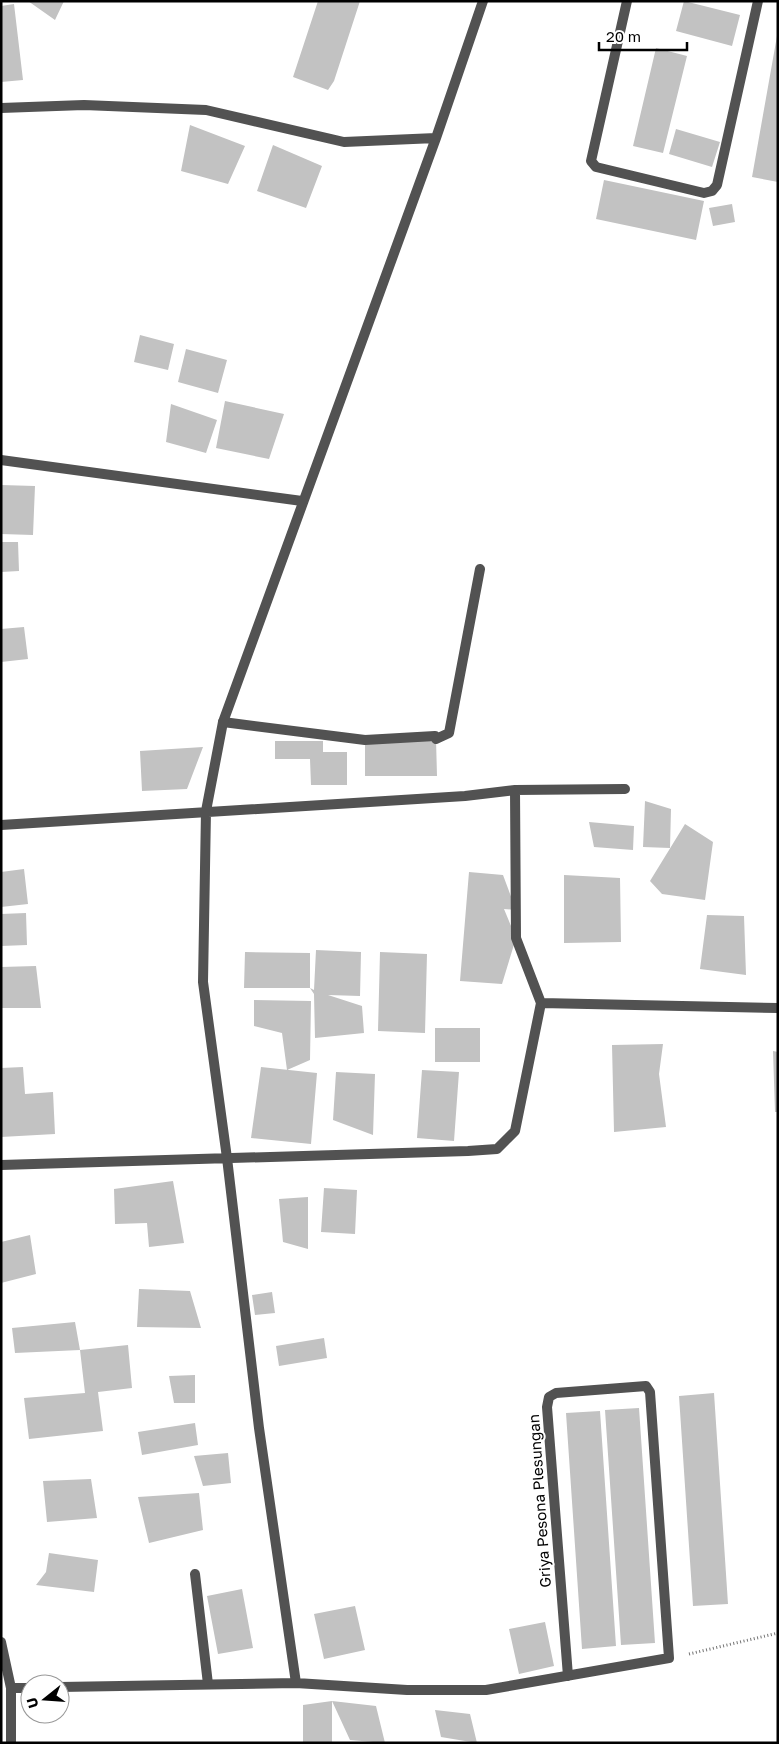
<svg xmlns="http://www.w3.org/2000/svg" width="779" height="1744" font-family="'Golos Text',sans-serif">
  <style>
    .building { fill: #c2c2c2 }
    .lines { fill: none; stroke-linecap: round; stroke-linejoin: round }
    .path { stroke: #747474; stroke-width: 3; stroke-dasharray: 1 2.5; stroke-linecap: butt }
    .lane { stroke: #525252; stroke-width: 10 }
    .street { stroke: #525252; stroke-width: 10 }
    .labels { text-anchor: middle; dominant-baseline: central; stroke-width: 4; stroke-linejoin: round; paint-order: stroke }
    .street-label { font-size: 15px; fill: #000; stroke: #fff }
  </style>
  <rect width="100%" height="100%" fill="#fff"/>
  <path class="building" d="M28,1h36l-9,19z
    M318,1h42l-26,80 -6,9 -35,-13z
    M684,1l56,14 -8,31 -56,-15z
    M14,4l9,76 -22,2v-76z
    M777,36h1v146l-26,-5z
    M656,48l31,8 -24,97 -30,-7z
    M190,125l55,21 -17,38 -47,-13z
    M676,129l44,13 -8,25 -43,-13z
    M273,145l49,21 -16,42 -49,-17z
    M604,180l100,21 -8,39 -100,-21z
    M732,204l3,18 -22,4 -4,-18z
    M140,335l34,9 -6,26 -34,-8z
    M186,349l41,11 -9,33 -40,-11z
    M225,401l59,13 -15,45 -53,-11z
    M171,404l46,16 -11,33 -40,-11z
    M1,485l34,1 -2,49 -32,-1z
    M1,542h17l1,29 -18,1z
    M24,627l4,32 -27,3v-33z
    M436,739l1,37h-72v-36z
    M275,741h48v11h24v33h-36l-1,-26h-35z
    M203,747l-16,42 -45,2 -2,-40z
    M645,801l26,8 -1,39 -27,-1z
    M589,822l45,4 -1,24 -39,-3z
    M685,824l28,18 -8,58 -43,-6 -12,-13z
    M24,869l4,35 -27,3v-35z
    M469,872l34,3 13,35 -12,-1 12,29 -14,46 -42,-3z
    M564,875l56,3 1,64 -57,1z
    M26,913l1,32 -26,1v-32z
    M707,915l37,1 2,59 -46,-6z
    M316,950l45,2 -1,44 -32,-1 34,11 2,27 -49,5 -1,-44 -4,-6 4,2z
    M245,952l65,1v35h-66z
    M380,952l47,2 -2,79 -47,-2z
    M36,966l5,42h-40v-41z
    M254,1000l57,1 -1,59 -23,10 -5,-37 -28,-7z
    M435,1028h45v34h-45z
    M663,1044l-4,30 7,53 -52,5 -2,-87z
    M773,1051l5,1v60h-3z
    M23,1067l2,27 28,-2 2,42 -54,3v-69z
    M261,1067l56,6 -6,71 -60,-6z
    M422,1070l37,2 -5,69 -37,-3z
    M336,1072l39,2 -2,61 -40,-15z
    M173,1181l11,62 -35,4 -2,-24 -32,1 -1,-35z
    M324,1188l33,2 -2,44 -34,-2z
    M308,1197v52l-25,-7 -4,-43z
    M30,1235l6,39 -35,9v-41z
    M139,1289l51,2 11,37 -64,-1z
    M272,1292l3,21 -20,2 -3,-20z
    M75,1322l5,28 -65,3 -3,-25z
    M324,1338l3,20 -48,8 -3,-20z
    M128,1345l4,43 -34,4 5,39 -74,8 -5,-41 61,-5 -5,-43z
    M195,1375v28h-21l-5,-27z
    M714,1393l14,211 -35,2 -14,-210z
    M639,1408l16,235 -34,2 -16,-235z
    M600,1411l16,235 -34,3 -16,-236z
    M195,1423l3,22 -56,10 -4,-23z
    M228,1453l3,30 -28,3 -9,-30z
    M91,1479l6,39 -50,4 -4,-41z
    M199,1493l4,37 -54,13 -11,-46z
    M49,1553l49,7 -4,32 -58,-7 10,-13z
    M242,1589l11,59 -35,6 -11,-58z
    M355,1606l10,44 -41,9 -10,-45z
    M545,1622l9,44 -35,8 -10,-45z
    M332,1701v42h-29v-38z
    M332,1701l44,5 9,37 -35,-3z
    M435,1710l35,4 7,29 -36,-6z"/>
  <g class="lines">
    <path class="path" d="M689,1654l89,-21"/>
    <path class="lane" d="M223,722l142,18 70,-4 1,3 13,-6 31,-164"/>
    <path class="street" d="M627,1l-36,160 5,6 108,26 8,-2 5,-6 41,-184
      M1,108l83,-3 122,5 138,32 92,-4
      M1,460l301,41
      M515,790l110,-1
      M1,825l464,-29 50,-6 1,148 25,65 -26,128 -18,18 -29,2 -467,14
      M541,1003l237,5
      M195,1574l13,110
      M1,1642l10,46v55
      M296,1683l-37,-255 -32,-270 -24,-176 3,-171 17,-89 213,-584 47,-137
      M60,1687l236,-4 111,7h79l183,-32 -19,-266 -4,-6 -90,7 -7,4 -2,10 21,269
      M11,1688h19"/>
  </g>
  <g class="labels">
    <g class="street-label">
      <text transform="translate(539 1501) rotate(-94)">Griya Pesona Plesungan</text>
    </g>
  </g>
  <rect width="779" height="1744" fill="none" stroke="#000000" stroke-width="5"/>
  <g transform="translate(45 1699) rotate(253)"><circle r="24" fill="#ffffff" stroke="#999999"/>
  <path d="M0-4L9 19L0 12L-9 19Z" fill="#000000"/>
  <text y="-8" font-size="14" font-weight="bold" text-anchor="middle" fill="#000000">U</text>
  </g>
  <path d="M599 42v8h88v-8" fill="none" stroke="#000000" stroke-width="2.5"/>
  <text x="606" y="42" font-size="15" fill="#000000" stroke="#ffffff" stroke-width="4" paint-order="stroke">20 m</text>
</svg>
